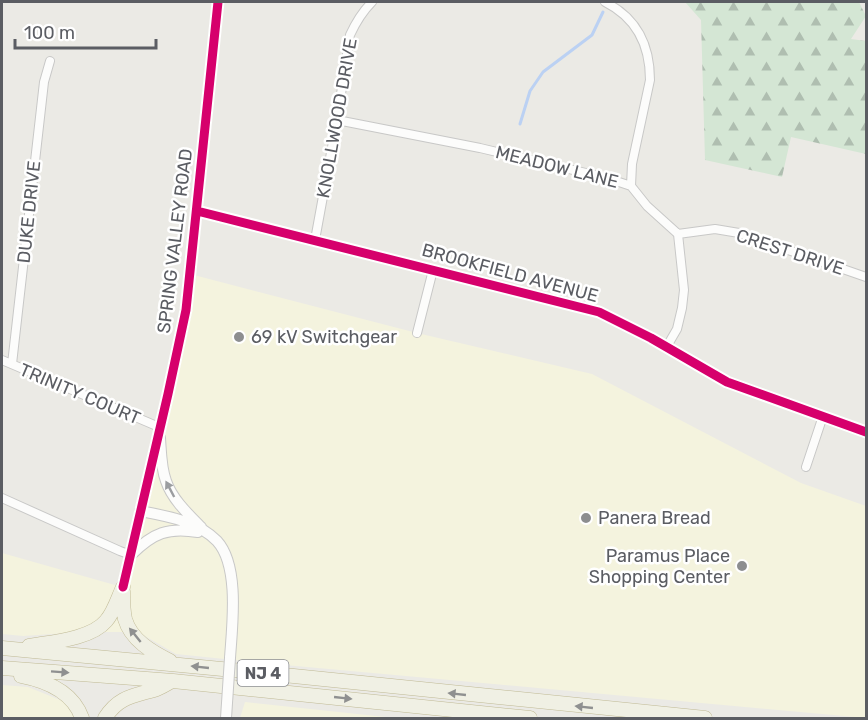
<svg xmlns="http://www.w3.org/2000/svg" width="868" height="720" font-family="Rubik,sans-serif">
  <style>
    .commercial { fill: #f4f3de }
    .forest { fill: url(#forest-firs) }
    .lines { fill: none; stroke-linecap: round; stroke-linejoin: round }
    .stream { stroke: #bbd1f3; stroke-width: 3 }
    .minor-casing { stroke: #c8c8c7; stroke-width: 10 }
    .tertiary-casing { stroke: #c8c8c7; stroke-width: 12 }
    .trunk-casing { stroke: #c0ba95; stroke-width: 15 }
    .minor { stroke: #fcfcfb; stroke-width: 8 }
    .tertiary { stroke: #fcfcfb; stroke-width: 10 }
    .trunk { stroke: #f0f0e4; stroke-width: 14 }
    .tertiary-bridge-casing { stroke: #c8c8c7; stroke-width: 12; stroke-linecap: butt }
    .tertiary-bridge { stroke: #fcfcfb; stroke-width: 10 }
    .cycleway-casing { stroke: #fff; stroke-width: 13 }
    .cycleway { stroke: #d6006c; stroke-width: 9 }
    .oneway { fill: #9b9da0 }
    .oneway2 { fill: #8f9090 }
    .poi-dot { fill: #8d8e90; stroke: #fff; stroke-width: 2 }
    .labels { text-anchor: middle; dominant-baseline: central; stroke-width: 5; stroke-linejoin: round; paint-order: stroke }
    .shield { fill: #fff; stroke: #8c8e92; stroke-width: 1.5 }
    .shield-label { font-size: 16px; font-weight: bold; fill: #5b5d63 }
    .street-label { font-size: 18px; fill: #5b5d63; stroke: #fff }
    .poi-label { font-size: 18px; fill: #5b5d63; stroke: #fff; text-anchor: start }
  </style>
  <defs>
    <pattern id="forest-firs" width="22" height="20" patternUnits="userSpaceOnUse" patternTransform="scale(1.5)"><rect width="22" height="20" fill="#d4e6d4"/><path d="M5 1l3.5 6h-7zM16 11l3.5 6h-7z" fill="#afbeb0"/></pattern>
  </defs>
  <rect width="100%" height="100%" fill="#ebeae5"/>
  <path class="commercial" d="M190,274l227,59 175,41 209,109 65,23v212l-603,-55 -87,-9 -38,-22h-55l-60,4 -21,-2v-81l120,34z
    M2,685l26,2 37,15 9,16h-72z
    M245,702l150,16h8h-163z"/>
  <path class="forest" d="M685,2h174l7,14 -15,23 15,2v113l-75,-17 -9,40 -77,-17 -4,-140z"/>
  <g class="lines">
    <path class="stream" d="M520,124l10,-33 13,-19 49,-37 11,-23"/>
    <g class="minor-casing">
      <path id="minor" d="M605,2c32,16 45,43 45,78l-18,84 -1,22
        M337,120l143,28 127,30 24,8 16,20 31,28 6,56 -2,18 -5,21 -11,19
        M197,211l402,101 52,26 76,44 139,50
        M678,234l37,-5 24,4 127,44
        M315,240l22,-120 13,-85c6,-13 12,-23 22,-33
        M417,333l16,-63
        M2,360l157,67
        M12,364l32,-282 6,-21
        M806,467l17,-51
        M2,498l118,53 11,4"/>
    </g>
    <g class="tertiary-casing">
      <path id="tertiary" d="M160,438c1,14 1,30 6,43 6,18 22,33 35,46
        M140,511c26,5 58,10 77,30 23,25 15,86 13,117
        M132,554c21,-21 36,-27 66,-22
        M123,587l45,-193 18,-84 32,-308"/>
    </g>
    <g class="trunk-casing">
      <path id="trunk" d="M123,591c0,9 0,19 2,28 6,21 27,33 45,42
        M29,646c22,-4 62,-7 77,-25 8,-9 12,-23 17,-34
        M2,648l272,26 431,44
        M2,668l171,13 357,37
        M21,676c26,5 52,16 61,42
        M105,718c13,-21 28,-22 49,-28 7,-2 12,-6 18,-9"/>
    </g>
    <use href="#minor" class="minor"/>
    <use href="#tertiary" class="tertiary"/>
    <use href="#trunk" class="trunk"/>
    <g class="tertiary-bridge-casing">
      <path id="tertiary-bridge" d="M226,718l4,-60"/>
    </g>
    <use href="#tertiary-bridge" class="tertiary-bridge"/>
    <g class="cycleway-casing">
      <path id="cycleway" d="M197,211l402,101 52,26 76,44 139,50
        M123,587l45,-193 18,-84 32,-308"/>
    </g>
    <use href="#cycleway" class="cycleway"/>
  </g>
  <defs><path id="oneway-solid" d="M-6-.8H1V-3.2L6.5 0L1 3.2V.8H-6Z" transform="scale(1.5)"/></defs>
  <use class="oneway" href="#oneway-solid" transform="translate(170 489) rotate(-118)"/>
  <g class="oneway2">
    <use href="#oneway-solid" transform="translate(135 635) rotate(-129)"/>
    <use href="#oneway-solid" transform="translate(200 667) rotate(-174)"/>
    <use href="#oneway-solid" transform="translate(60 672) rotate(4)"/>
    <use href="#oneway-solid" transform="translate(457 694) rotate(-174)"/>
    <use href="#oneway-solid" transform="translate(343 698) rotate(6)"/>
    <use href="#oneway-solid" transform="translate(584 707) rotate(-174)"/>
  </g>
  <g class="poi-dot">
    <circle cx="239" cy="337" r="6"/>
    <circle cx="586" cy="518" r="6"/>
    <circle cx="742" cy="566" r="6"/>
  </g>
  <g class="labels">
    <rect class="shield" x="237.5" y="660" width="51" height="26" rx="4.5"/>
    <g class="shield-label">
      <text x="263" y="673">NJ 4</text>
    </g>
    <g class="street-label">
      <text transform="translate(337 118) rotate(-80)">KNOLLWOOD DRIVE</text>
      <text transform="translate(557 167) rotate(14)">MEADOW LANE</text>
      <text transform="translate(29 212) rotate(-84)">DUKE DRIVE</text>
      <text transform="translate(175 241) rotate(-83)">SPRING VALLEY ROAD</text>
      <text transform="translate(790 252) rotate(18)">CREST DRIVE</text>
      <text transform="translate(510 273) rotate(15)">BROOKFIELD AVENUE</text>
      <text transform="translate(80 394) rotate(23)">TRINITY COURT</text>
    </g>
    <g class="poi-label">
      <text x="251" y="337">69 kV Switchgear</text>
      <text x="598" y="518">Panera Bread</text>
      <text x="730" y="556" text-anchor="end">Paramus Place<tspan x="730" dy="21">Shopping Center</tspan></text>
    </g>
  </g>
  <rect width="868" height="720" fill="none" stroke="#5b5d63" stroke-width="6"/>
  <path d="M15 39v9h141v-9" fill="none" stroke="#5b5d63" stroke-width="3"/>
  <text x="24" y="39" font-size="18" fill="#5b5d63" stroke="#ffffff" stroke-width="4.5" paint-order="stroke">100 m</text>
</svg>
